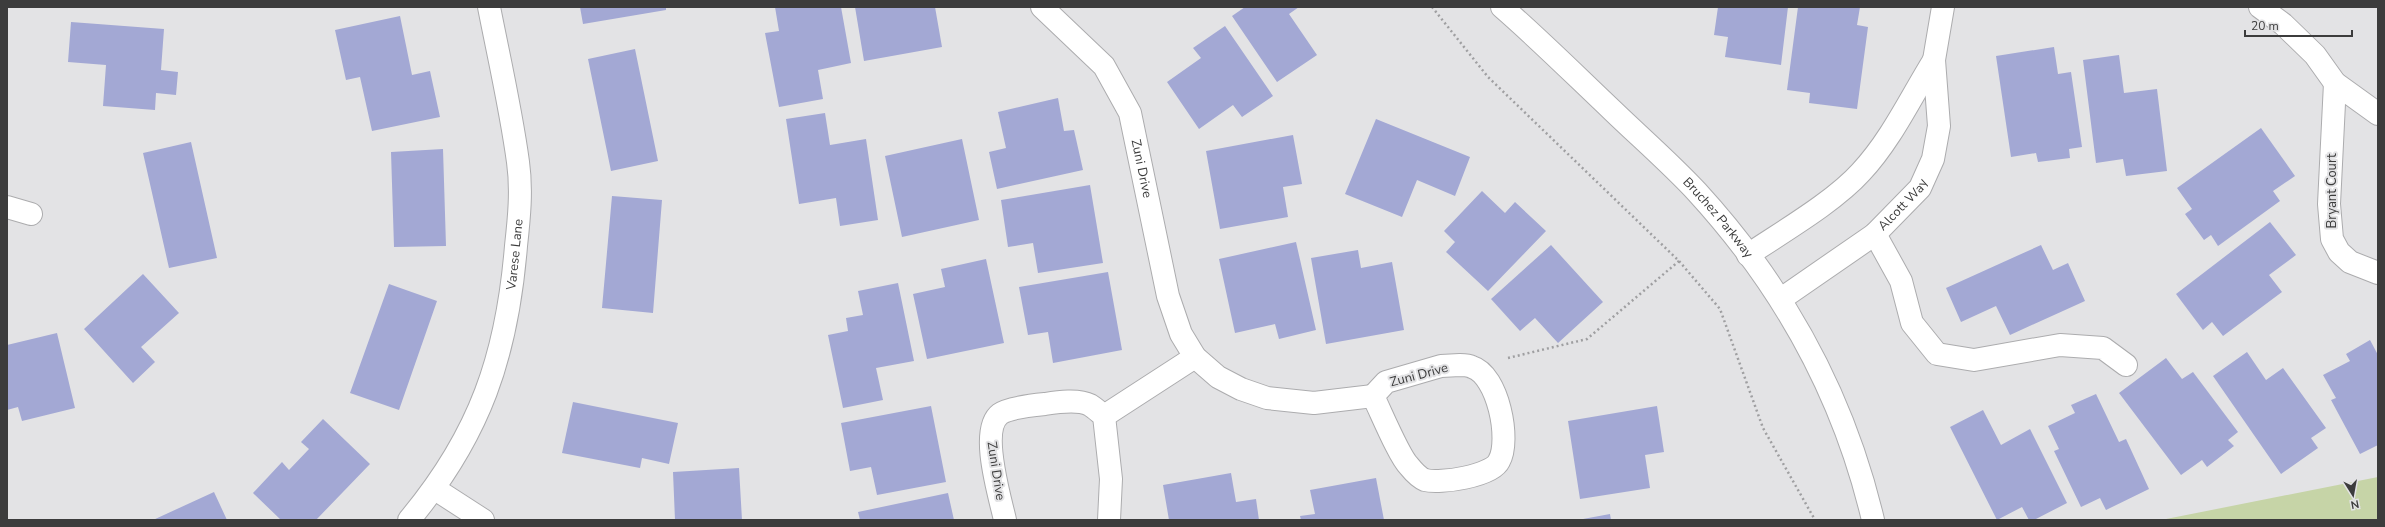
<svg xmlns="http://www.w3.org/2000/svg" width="2385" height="527" font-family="'Nunito Sans',sans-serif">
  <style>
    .green { fill: #c6d4a7 }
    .building { fill: #a3a8d4 }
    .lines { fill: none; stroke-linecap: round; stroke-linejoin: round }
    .minor-casing { stroke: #acacae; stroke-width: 24 }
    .path { stroke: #9f9fa1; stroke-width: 2.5; stroke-dasharray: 2 3; stroke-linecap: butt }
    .minor { stroke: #fff; stroke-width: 22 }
    .labels { text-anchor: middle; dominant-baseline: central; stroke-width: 4; stroke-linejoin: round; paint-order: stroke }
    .street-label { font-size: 13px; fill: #3c3c3c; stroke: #e3e3e5 }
  </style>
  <rect width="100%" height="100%" fill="#e3e3e5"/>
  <path class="green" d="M2378,477v43h-217z"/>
  <path class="building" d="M580,7h86v3l-83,14z
    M775,7h66l10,56 -33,7 5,29 -44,8 -14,-74 14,-2z
    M855,7h80l7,40 -78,14z
    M1245,7h54l-10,7 28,41 -40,27 -45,-66z
    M1718,7h70l-7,58 -56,-8 3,-20 -14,-2z
    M1798,7h62l-3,18 11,2 -11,82 -48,-6 1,-10 -23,-3z
    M400,16l12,59 18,-4 10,46 -68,14 -12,-54 -14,3 -11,-50z
    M71,22l93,7 -3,41 17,2 -2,23 -20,-2 -1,17 -52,-4 3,-41 -38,-3z
    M1225,26l48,70 -31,21 -9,-12 -34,24 -32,-47 34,-24 -8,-10z
    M2054,47l4,27 13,-2 11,75 -13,2 1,9 -32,4 -2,-9 -25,4 -15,-101z
    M635,49l23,112 -47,10 -23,-112z
    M2119,55l5,38 33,-4 10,82 -41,5 -3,-17 -27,4 -13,-103z
    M1058,98l6,33 10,-1 9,40 -86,19 -8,-37 17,-4 -8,-36z
    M825,113l5,32 36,-6 12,81 -38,6 -4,-28 -37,6 -13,-85z
    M1376,119l94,38 -15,39 -38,-16 -15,37 -57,-23z
    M2261,128l34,48 -22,15 7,10 -62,45 -7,-11 -7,5 -19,-26 7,-5 -15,-21z
    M1293,135l9,49 -19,3 5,30 -68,12 -14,-78z
    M962,139l17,81 -77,17 -17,-81z
    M191,142l26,116 -48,10 -26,-115z
    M443,149l3,97 -52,1 -3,-95z
    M1090,185l13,78 -65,10 -5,-30 -25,4 -7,-47z
    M1482,191l23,22 10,-11 31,29 -58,60 -42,-39 9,-10 -11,-11z
    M612,196l50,4 -9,113 -51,-5z
    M2270,222l26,33 -27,20 13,17 -59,44 -11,-14 -9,8 -27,-36z
    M1296,242l20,88 -37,9 -4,-15 -40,9 -16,-74z
    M1551,245l52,57 -45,41 -23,-25 -15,13 -29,-32z
    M2041,245l12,25 15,-7 17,38 -75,34 -14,-29 -35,16 -15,-34z
    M1358,250l3,18 31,-6 12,68 -78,14 -15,-86z
    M986,259l18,84 -77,16 -14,-65 32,-7 -4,-18z
    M1108,272l14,78 -69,13 -5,-31 -20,3 -9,-48z
    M143,274l36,39 -38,34 14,15 -22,21 -49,-54z
    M898,283l16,78 -38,7 7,32 -40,8 -15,-73 20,-4 -2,-13 17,-3 -5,-24z
    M389,284l48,17 -38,109 -49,-17z
    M57,333l18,75 -53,13 -4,-14 -11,3v-65z
    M2370,340l8,15v90l-18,9 -29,-54 5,-2 -13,-23 27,-14 -4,-7z
    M2247,352l19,28 17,-12 43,60 -15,10 7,10 -37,26 -68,-98z
    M2166,358l16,21 11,-7 45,60 -10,8 6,6 -27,21 -5,-7 -21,15 -62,-82z
    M2096,394l23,48 7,-3 23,50 -43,21 -6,-12 -19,9 -27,-56 5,-2 -11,-23 27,-13 -4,-8z
    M573,402l105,21 -9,41 -27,-6 -2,10 -78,-15z
    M931,406l15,76 -69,13 -6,-28 -21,4 -9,-48z
    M1657,406l7,46 -19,3 5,33 -70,11 -12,-78z
    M1983,410l18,35 29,-16 37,74 -33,17h-5l-7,-13 -25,13 -47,-93z
    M323,419l47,45 -54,56h-35l-28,-27 29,-31 7,8 20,-21 -8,-7z
    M739,468l3,52h-67l-2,-48z
    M1231,473l5,29 20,-3 3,21h-90l-6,-35z
    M1376,478l8,42h-83l-1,-4 15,-2 -5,-24z
    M214,492l13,28h-74z
    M948,493l6,27h-94l-2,-8z
    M1610,514l1,6h-28v-1z"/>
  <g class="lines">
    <g class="minor-casing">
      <g id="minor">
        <path id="s1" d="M1042,7l62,59 26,47 38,183 13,38 14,23 23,20 23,12 26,9 47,5 59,-7"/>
        <path id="s2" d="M1502,7c38,33 74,69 111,104 28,27 58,53 84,81 86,94 147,205 176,328"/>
        <path d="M2260,7l23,17 32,31 20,28 43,31"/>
        <path d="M2335,83l-6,121 3,35 7,13 11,10 28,11"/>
        <path d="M7,207l24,7"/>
        <path d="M1875,234l26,47 11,42 25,31 37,6 86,-15 43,3 23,17"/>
        <path d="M1748,255c34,-23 86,-53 113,-83 30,-32 50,-75 73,-112"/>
        <path id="s3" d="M1781,299l94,-65 45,-46 13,-29 6,-33 -5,-66 9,-53"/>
        <path d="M1460,365c4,0 8,0 12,2 26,8 39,73 27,94 -7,15 -59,23 -74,19 -5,-2 -12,-9 -16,-14 -10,-10 -28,-54 -36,-70l13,-14 55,-16z"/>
        <path d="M1104,416l91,-59"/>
        <path d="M435,489l48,31"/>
        <path id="s4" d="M409,520c71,-85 98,-164 107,-274 3,-27 6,-56 2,-84 -7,-52 -19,-104 -29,-155"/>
        <path d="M1005,520c-5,-23 -26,-90 -5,-106 8,-6 35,-9 45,-10 13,-2 33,-5 45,1 5,3 10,8 14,11l7,63 -2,41"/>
      </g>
    </g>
    <path class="path" d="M1432,7l56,70 191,184 41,48 43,119 52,92
      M1508,358l79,-19 92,-78"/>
    <use href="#minor" class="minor"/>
  </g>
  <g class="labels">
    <g class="street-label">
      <text stroke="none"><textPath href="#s1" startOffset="196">Zuni Drive</textPath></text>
      <text transform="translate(2332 191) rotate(-90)">Bryant Court</text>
      <text stroke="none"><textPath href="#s3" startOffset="155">Alcott Way</textPath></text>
      <text stroke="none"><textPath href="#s2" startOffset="302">Bruchez Parkway</textPath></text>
      <text stroke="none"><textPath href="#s4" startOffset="291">Varese Lane</textPath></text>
      <text transform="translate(1419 375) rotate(-15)">Zuni Drive</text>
      <text transform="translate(996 471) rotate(81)">Zuni Drive</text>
    </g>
  </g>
  <rect width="2385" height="527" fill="none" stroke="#3c3c3c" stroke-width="16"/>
  <g transform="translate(2353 495) rotate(169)" stroke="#e3e3e5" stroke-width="3" paint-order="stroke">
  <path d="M0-3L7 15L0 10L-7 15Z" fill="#3c3c3c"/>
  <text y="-6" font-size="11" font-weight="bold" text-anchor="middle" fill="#3c3c3c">N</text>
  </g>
  <path d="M2245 30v6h107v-6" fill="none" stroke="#3c3c3c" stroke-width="2"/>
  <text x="2251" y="30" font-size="12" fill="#3c3c3c" stroke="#e3e3e5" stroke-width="3" paint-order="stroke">20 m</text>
</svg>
